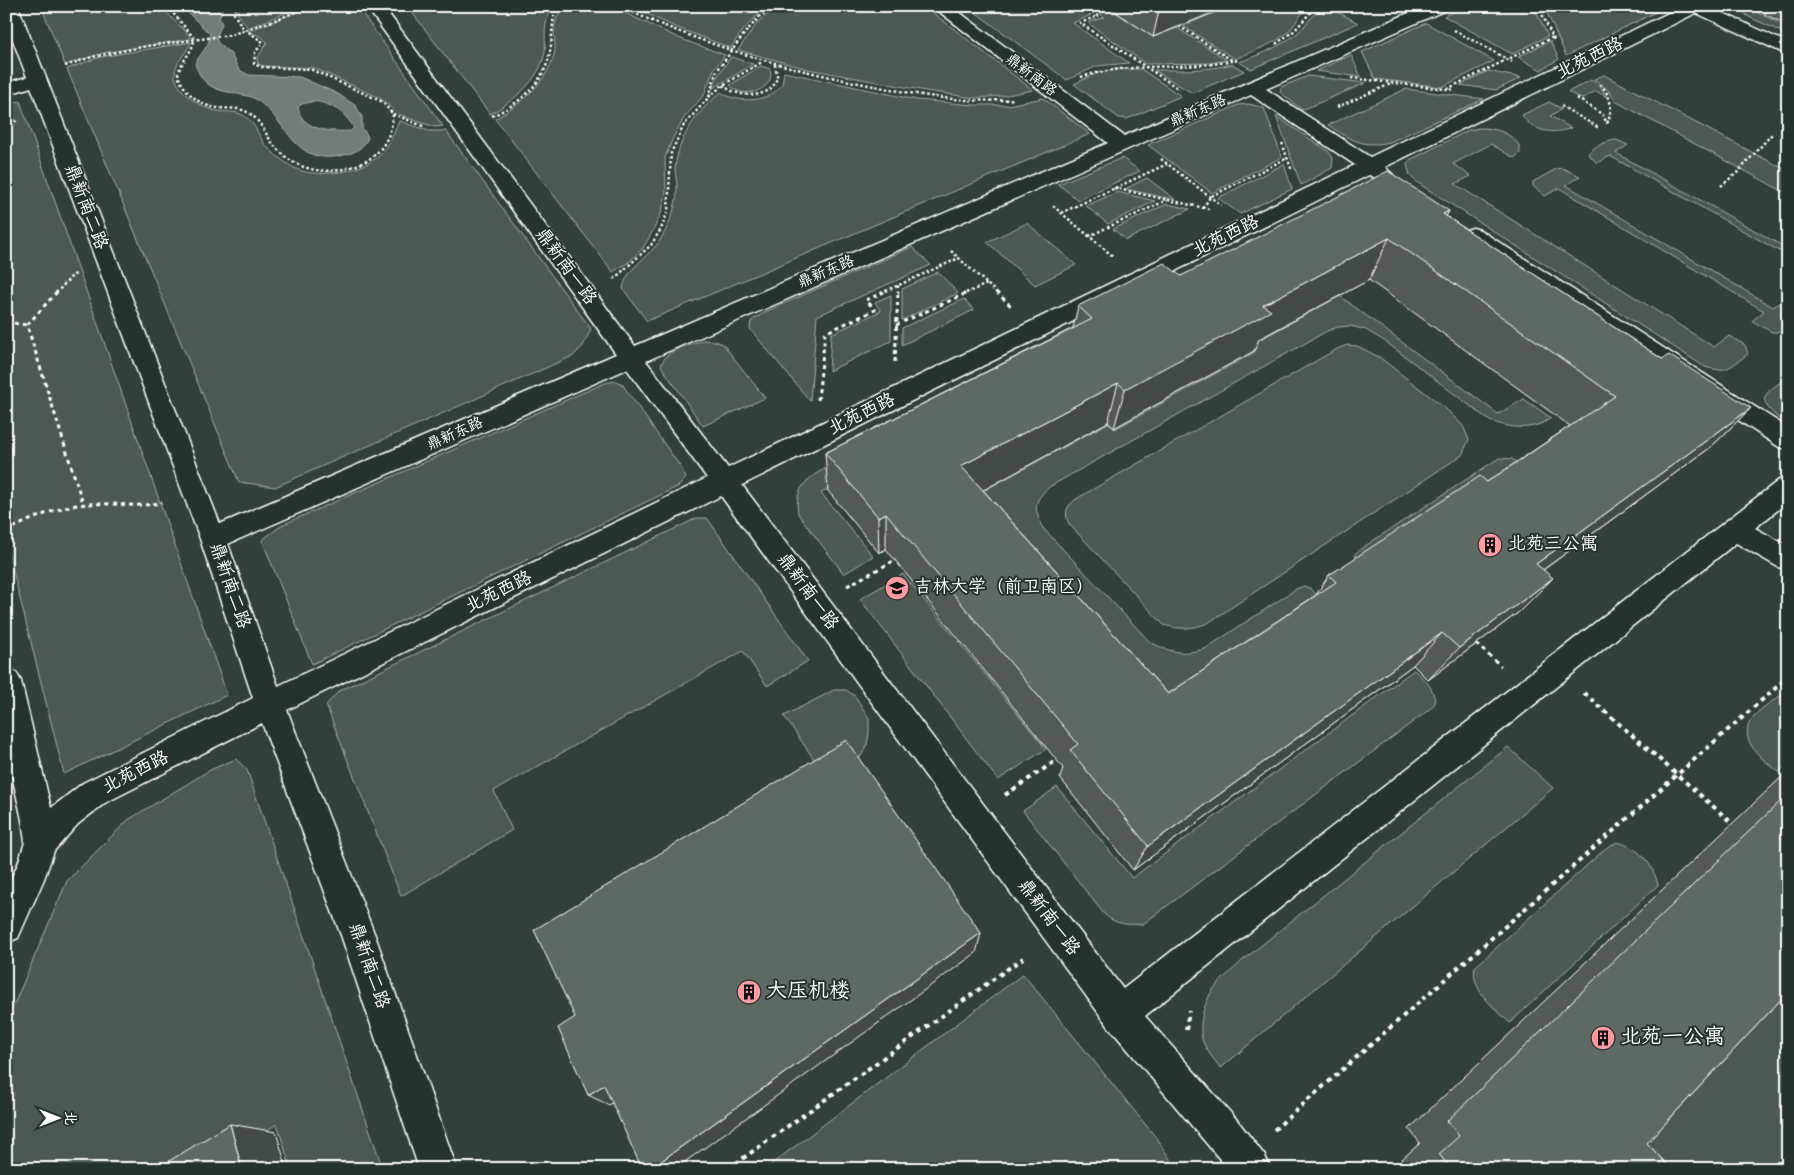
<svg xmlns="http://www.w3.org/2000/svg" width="1794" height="1175" font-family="'Indie Flower','LXGW WenKai TC',sans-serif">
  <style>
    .green { fill: #4d5853; stroke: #a6aca9 }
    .water { fill: #737b78; stroke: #abb0ae; fill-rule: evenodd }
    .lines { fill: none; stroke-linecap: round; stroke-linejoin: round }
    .minor-casing { stroke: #fff; stroke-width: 3 }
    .path-far2 { stroke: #fff; stroke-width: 2.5; stroke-dasharray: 2.5 2.5; stroke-linecap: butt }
    .path-far1 { stroke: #fff; stroke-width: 3; stroke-dasharray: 4 4; stroke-linecap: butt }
    .path { stroke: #fff; stroke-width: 4; stroke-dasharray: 4.5 4.5; stroke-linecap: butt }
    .minor { fill: #26332d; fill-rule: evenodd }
    .wall { fill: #525a56; stroke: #fff; fill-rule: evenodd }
    .shaded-wall { fill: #424a46; stroke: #fff }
    .building { fill: #5f6964; stroke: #fff; fill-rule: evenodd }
    .labels { text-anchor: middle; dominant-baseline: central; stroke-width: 4; stroke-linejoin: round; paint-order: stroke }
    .far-street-label { font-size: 15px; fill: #fff; stroke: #26332d }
    .street-label { font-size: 18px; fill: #fff; stroke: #26332d }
    .poi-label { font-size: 18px; fill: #fff; stroke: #26332d; text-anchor: start }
    .near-poi-label { font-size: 21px; fill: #fff; stroke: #26332d; text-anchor: start }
  </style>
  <rect width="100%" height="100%" fill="#333f3a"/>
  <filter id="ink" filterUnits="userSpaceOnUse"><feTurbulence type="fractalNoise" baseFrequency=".02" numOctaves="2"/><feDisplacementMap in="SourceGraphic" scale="10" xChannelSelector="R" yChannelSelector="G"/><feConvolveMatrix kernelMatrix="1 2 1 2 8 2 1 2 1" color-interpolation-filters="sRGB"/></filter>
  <g filter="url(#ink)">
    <path class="green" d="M41,6h123c5,15 22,21 27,33l-88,14 -38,12z
      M240,6h63l-55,22 -10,-14z
      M313,6h44l86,120 -8,1 -16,-5 -21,-8 -18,-16 -66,-30 -51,-2 -5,-2 -1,-5 10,-17 -5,-5 -14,-6z
      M407,6h146c-2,6 -6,12 -7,18 -2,9 0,19 -1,28 -5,28 -31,49 -55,62z
      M562,6h48l71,33 44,16 -11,14 -10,26 -20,23 -11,20 -8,20 1,35 -4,18 -8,18 -11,19 -14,14 -16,10 -118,-153c25,-15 51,-35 59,-64 3,-10 -2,-21 1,-31 1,-6 5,-12 7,-18z
      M630,6h139c-16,12 -28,25 -38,42l-56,-21z
      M778,6h146l109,84 -31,6 -27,2 -49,-7 -118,-22 -70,-19 20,-28z
      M967,6h111l13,9 -18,8 56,40 -32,3 -30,14z
      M1090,6h16l47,31 24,-9 50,32 -16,3 -65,1 -58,-41 16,-6z
      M1231,6h79c-9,6 -13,16 -20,24 -14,14 -37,21 -55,29l-52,-33z
      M1323,6h4l31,17 -107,46 -12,-7c20,-7 41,-15 57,-28 10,-8 16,-20 27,-28z
      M1465,6h68l15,30 -36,18 -68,-38z
      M1544,6h103l11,5 -92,45z
      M1743,6h29l-14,7 30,14v8l-41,-19 -6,-7z
      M1426,23l68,38 -52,26 -67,-8 -13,-27z
      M1550,41l9,18 -18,11 -23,-13z
      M191,42c-5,13 -20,23 -15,38 6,15 25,28 41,31 8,1 18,0 26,4 14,8 15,23 25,33 9,8 22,20 34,23 24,7 70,-1 84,-23 6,-8 9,-18 13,-27l30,10h17l145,198 -8,17 -10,10 -298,131 -36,-5 -172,-413 33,-12z
      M1351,55l10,22 -45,-6z
      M731,57l22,7 -41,25 6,-14z
      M1232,64l12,7 -52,22 -38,-23c26,0 53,1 78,-6z
      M761,66l9,3c7,21 -28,32 -40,16z
      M1115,69h26l40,27 -54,23 -8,-1 -45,-34 23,-11z
      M1488,71l33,7 -25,12 -36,-5z
      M784,72l133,28 57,5h34l35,-7 47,36 -443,187 -24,-32c3,-23 30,-33 40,-54 7,-12 13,-29 14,-43 1,-8 -2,-16 -2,-23 3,-32 22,-57 46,-77 16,12 49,11 61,-8 1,-3 1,-9 2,-12z
      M1604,75l184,96v23l-173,-93 -6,-10 -15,-12z
      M1308,76l58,7 -64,27 -22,-18 1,-5z
      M1591,80l9,6 7,11 -11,-6 -14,8 -14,-7z
      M1406,89l78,10 -94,43c-28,6 -39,-2 -62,-17z
      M20,101l207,594 -163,79 -58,-231v-438z
      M1549,102l13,7 -12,7 21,12c-17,7 -39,4 -49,-13z
      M1249,104l15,4 18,49 -70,36 -64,-48 90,-40z
      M1276,116l52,35 5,7 -1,10 -31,17z
      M1479,128c16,0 32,4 41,19v6l-6,5 -23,-14 -38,20 18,12 -16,8 259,163 15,-11 16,9 3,9c-17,12 -21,20 -43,13l-287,-184 -8,-7 -3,-12 3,-4 59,-30z
      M1616,140l12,5 -12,8 172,96v7l-178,-100 -13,7 -9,-9c5,-8 19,-13 28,-14z
      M1122,158l18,13 -62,29 -20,-16z
      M1284,164l8,25 -52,25 -22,-16z
      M1562,168l18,8 -14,9 207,122 15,-9v34h-16l-20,-11 12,-10 -205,-123 -14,8 -12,-10v-4l23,-13z
      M1147,178l29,22 -51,-11z
      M1117,192l38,9 -47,23 -22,-18z
      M1167,204l23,5 -64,31 -13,-11z
      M1027,223l49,42 -41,20 -48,-43z
      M912,247l19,18 -114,51 -7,85 -60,-72 1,-8 16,-10z
      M938,272l20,21 -56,27v-31z
      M891,295v46l-62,30 2,-37 50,-23 -6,-9z
      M1340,296l158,118 26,-15 27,19c-19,14 -41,10 -61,3l-104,-79 -20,-12 -15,-4 -13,1 -11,4 -278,156c-16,15 -15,20 -7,40l108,115c22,11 32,13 55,7l91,-60 8,-3 7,3 9,9 -168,124 -193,-218 149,-81 7,6 140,-77 -7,-6z
      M964,299l10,11 -72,35v-17z
      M703,340l12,1 8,3 42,54 -62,28 -42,-60c4,-17 27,-20 42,-26z
      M1347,345l10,1 22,11 66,51 18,18 6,14 -7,15 -254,168c-16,6 -27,7 -44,2l-95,-101c-5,-12 -3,-17 7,-25l261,-150z
      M1065,346l14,12 -258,135 52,63 -29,18 -46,-60c-3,-20 3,-30 19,-41z
      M1788,376v48c-11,-7 -21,-13 -24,-26l5,-7z
      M616,381l6,3 60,85 4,9 -7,8 -367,178 -50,-124 20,-15 323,-142z
      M1499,458l13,1 7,5 -163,96 -1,-6 4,-4z
      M697,518h10l101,143 -41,25 -24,-35 -249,140 18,39 -111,66 -75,-191 13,-14z
      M903,574l143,175 -48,31 -138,-181z
      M1414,670c11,10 20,17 21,33l-5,6 -287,215c-15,1 -27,1 -39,-10l-81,-103 34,-24 75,91z
      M834,690h12l9,6 14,22v15l-2,12 -6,11 -34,22 -43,-62z
      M1788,690v74l-9,8c-16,-12 -45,-33 -25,-56 9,-10 23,-17 34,-26z
      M1508,747l45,41 -332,280c-7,-8 -15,-18 -19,-29 -4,-15 3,-40 13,-52 8,-9 19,-18 28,-27z
      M236,759l11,11 136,399h-92l-14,-45 -72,45h-199v-146l61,-142 61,-61 82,-50z
      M1617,842c21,5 36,21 41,43l-148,138c-15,-15 -40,-33 -35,-56l131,-119z
      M1788,947v222h-213z
      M1023,974l135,166 18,29h-411z"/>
    <path class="water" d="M181,6h43l-5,12 3,6 -6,14 2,5 13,11 8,16 10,5 51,2 38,17 18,12 6,11v12l4,4 2,5c-5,10 -13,15 -24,17 -50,13 -55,-33 -87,-55 -4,-3 -9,-4 -14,-5 -24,-5 -39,-5 -48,-31 5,-11 15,-17 15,-30zM314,101c18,3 31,11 40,27l-3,3c-19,1 -50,0 -53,-24l4,-3z"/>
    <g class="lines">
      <g class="minor-casing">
        <path id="minor" d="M6,6h12l202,518 396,-170 -250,-348h17l252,340 473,-203 -176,-137h19l173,130 301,-130h23l-2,4 -180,79 104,68 313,-151h25l80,37v12l-92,-42 -311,154 8,8 -3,4 -7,2 -14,-6 -627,310 381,504 656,-509 9,-3v25l-33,26 33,18v24l-10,-3 -42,-24 -591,473 92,104 28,36 6,13h-43l-120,-143 -387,-530 -434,214 89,228 81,231h-38l-77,-231 -80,-215 -157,80 -27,21 -24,27 -10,28 -26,59 -12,5v-54l12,-25 7,-22 -3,-22 -16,-72v-80l10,4 5,9 30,127 32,-25 170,-85 -53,-159 -169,-452 -25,8v-12l21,-6 -21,-55zM1251,95l104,70 -627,303 -82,-107zM627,369l80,109 -429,208 -50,-142z
          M1473,228l7,2 308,198v21l-9,-2 -313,-207 -4,-5 4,-5z"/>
      </g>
      <path class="path-far2" d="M167,6l27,32c0,14 -14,23 -16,37 5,16 22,31 39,33 9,1 21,-1 30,4 12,6 18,21 26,32 22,29 57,33 89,19 20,-9 30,-28 31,-49l-12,-13 -71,-32 -49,-2 -7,-3 1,-11 8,-11 -20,-14 -9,-14 3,-8
        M619,6c83,39 170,64 260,81 45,9 89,17 135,12
        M1084,6l14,10 -18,7 99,66
        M1538,6l17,36
        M1179,26l54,35
        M1454,30l58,32
        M1276,44l19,-14 21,-24
        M65,66l27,-9 55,-11 83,-11 48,-16 31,-13
        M1081,77c51,-16 105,-6 157,-17
        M1351,78l103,12
        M1600,84c12,13 13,24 7,40
        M723,85c13,13 51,16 54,-9 0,-4 -2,-8 -2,-12
        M1447,89l106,-52
        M709,97l14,-12 39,-23
        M1577,98l26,17 4,9
        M1561,106l38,22
        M1337,107l56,-24
        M393,114l32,13
        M492,116c27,-12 53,-33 58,-64 3,-16 1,-30 7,-46
        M6,134l12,-16
        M1282,143l10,28
        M1161,159l60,46
        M1721,186l17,-14 34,-38
        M1114,188l95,21
        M1053,206l61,51
        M1203,208l7,-11 77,-39
        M1061,213l106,-49
        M1089,236l78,-36
        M951,251l46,42
        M614,279l37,-34 10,-16 7,-18 3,-58 13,-28 25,-28 7,-25 29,-39 14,-16 15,-11
        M56,293l17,-18 4,-1
        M881,293l78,-35
        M898,293v-8
        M966,293l21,-9"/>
      <path class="path-far1" d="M57,292l-30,33 56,179
        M996,292l15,14
        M6,322l21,3
        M896,325l73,-33
        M895,362l3,-70
        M818,400l7,-67 50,-23 -9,-10 18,-8
        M6,531c26,-12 54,-26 83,-27 25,-2 49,5 73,-2
        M847,586l52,-28
        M1476,644l25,22"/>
      <path class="path" d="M1584,693l148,130
        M1005,795l55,-37
        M1186,1030l3,-19
        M1274,1130l514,-453
        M728,1169l295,-211"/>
      <use href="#minor" class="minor"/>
    </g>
    <path class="wall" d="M1107,6h122l-76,31z
      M1770,6h18v19l-24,-11z
      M1449,211l-3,5 216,143 89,49 -40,39 -168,123 -24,42 -91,68 -15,-15 -280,205 -73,-92 3,-10 -177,-219 -7,4 -51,-62 -3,-38 248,-125 5,-22 103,-30zM1369,280l201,146 -83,56 -158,93 -13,20 -148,99 -185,-204 125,-68 6,6 140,-77 5,-12z
      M1788,771v221l-141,151 24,26h-263l-7,-9 19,-17 -11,-14z"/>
    <path class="shaded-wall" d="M1160,6h69l-76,31z
      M1449,211l-22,41 16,-38z
      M1389,238l-20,42 -110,59 -5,12 -140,77 11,-39 138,-84z
      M1118,383l-10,39 -150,82 3,-38z
      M1751,408l-40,39 -208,152 33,-35z
      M886,513v36l-7,4 -1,-36z
      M1553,578l-34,34 -91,68 31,-32z
      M1442,633l-29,32 -280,205 15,-24z
      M981,933l-5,20 -301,216h-25z
      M604,1085l20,10 -15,10 -21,-10z
      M230,1124l46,8 11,37h-45z"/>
    <path class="building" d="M1388,171l61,40 -6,3 219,145 7,-4 82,53 -215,156 17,14 -94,70 -17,-15 -294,213 -78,-96 8,-6 -192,-231 -8,4 -53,-64 267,-134 -14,-13 86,-43 17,13zM1389,238l226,158 -128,86 -7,-6 -151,99 7,7 -168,112 -207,-228 157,-83 7,6 146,-78 -8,-6z
      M846,740l135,193 -331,236h-8l-38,-84 -16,10 -30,-67 17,-11 -41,-87z
      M1788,794v198l-141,151 24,26h-220l-12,-15 20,-18 -12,-15z
      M230,1124l12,45h-86z"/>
  </g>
  <defs>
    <g id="building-disc" transform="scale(1.25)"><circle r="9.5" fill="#ff9aa2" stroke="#26332d"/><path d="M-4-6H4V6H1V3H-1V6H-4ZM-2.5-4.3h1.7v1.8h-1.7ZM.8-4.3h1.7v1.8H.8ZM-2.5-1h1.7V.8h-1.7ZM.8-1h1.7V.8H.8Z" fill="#111"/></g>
    <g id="university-disc" transform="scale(1.25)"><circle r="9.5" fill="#ff9aa2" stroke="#26332d"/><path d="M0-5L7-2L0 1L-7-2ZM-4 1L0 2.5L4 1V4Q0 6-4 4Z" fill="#111"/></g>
  </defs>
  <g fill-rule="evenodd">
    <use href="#building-disc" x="1490" y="545"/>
    <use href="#university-disc" x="897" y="588"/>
    <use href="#building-disc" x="749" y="992"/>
    <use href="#building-disc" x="1603" y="1038"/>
  </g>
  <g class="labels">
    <g class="far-street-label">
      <text transform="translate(1031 75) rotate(37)">鼎新南路</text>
      <text transform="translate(1198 111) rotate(-23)">鼎新东路</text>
      <text transform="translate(826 272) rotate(-23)">鼎新东路</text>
      <text transform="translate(455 434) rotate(-24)">鼎新东路</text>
    </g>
    <g class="street-label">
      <text transform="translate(1590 59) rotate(-26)">北苑西路</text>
      <text transform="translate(85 207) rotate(69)">鼎新南二路</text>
      <text transform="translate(1226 237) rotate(-26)">北苑西路</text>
      <text transform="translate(565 267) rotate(54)">鼎新南一路</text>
      <text transform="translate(862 415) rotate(-26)">北苑西路</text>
      <text transform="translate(229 586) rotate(71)">鼎新南二路</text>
      <text transform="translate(807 592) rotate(54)">鼎新南一路</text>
      <text transform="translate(499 593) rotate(-26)">北苑西路</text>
      <text transform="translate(136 773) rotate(-27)">北苑西路</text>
      <text transform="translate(1048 918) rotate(53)">鼎新南一路</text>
      <text transform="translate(368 966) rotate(71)">鼎新南二路</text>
    </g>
    <g class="poi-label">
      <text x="1508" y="545">北苑三公寓</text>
      <text x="914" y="588">吉林大学（前卫南区）</text>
    </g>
    <g class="near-poi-label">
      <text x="766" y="992">大压机楼</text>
      <text x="1620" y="1038">北苑一公寓</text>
    </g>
  </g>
  <rect width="1794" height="1175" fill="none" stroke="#26332d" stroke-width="25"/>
  <rect x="12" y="12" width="1769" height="1150" fill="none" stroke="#fff" stroke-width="2" filter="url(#ink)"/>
  <g transform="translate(58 1118) rotate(90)" stroke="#26332d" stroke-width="4" paint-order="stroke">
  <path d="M0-4L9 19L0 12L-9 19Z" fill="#ffffff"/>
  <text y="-8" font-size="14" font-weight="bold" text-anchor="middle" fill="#ffffff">北</text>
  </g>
</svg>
